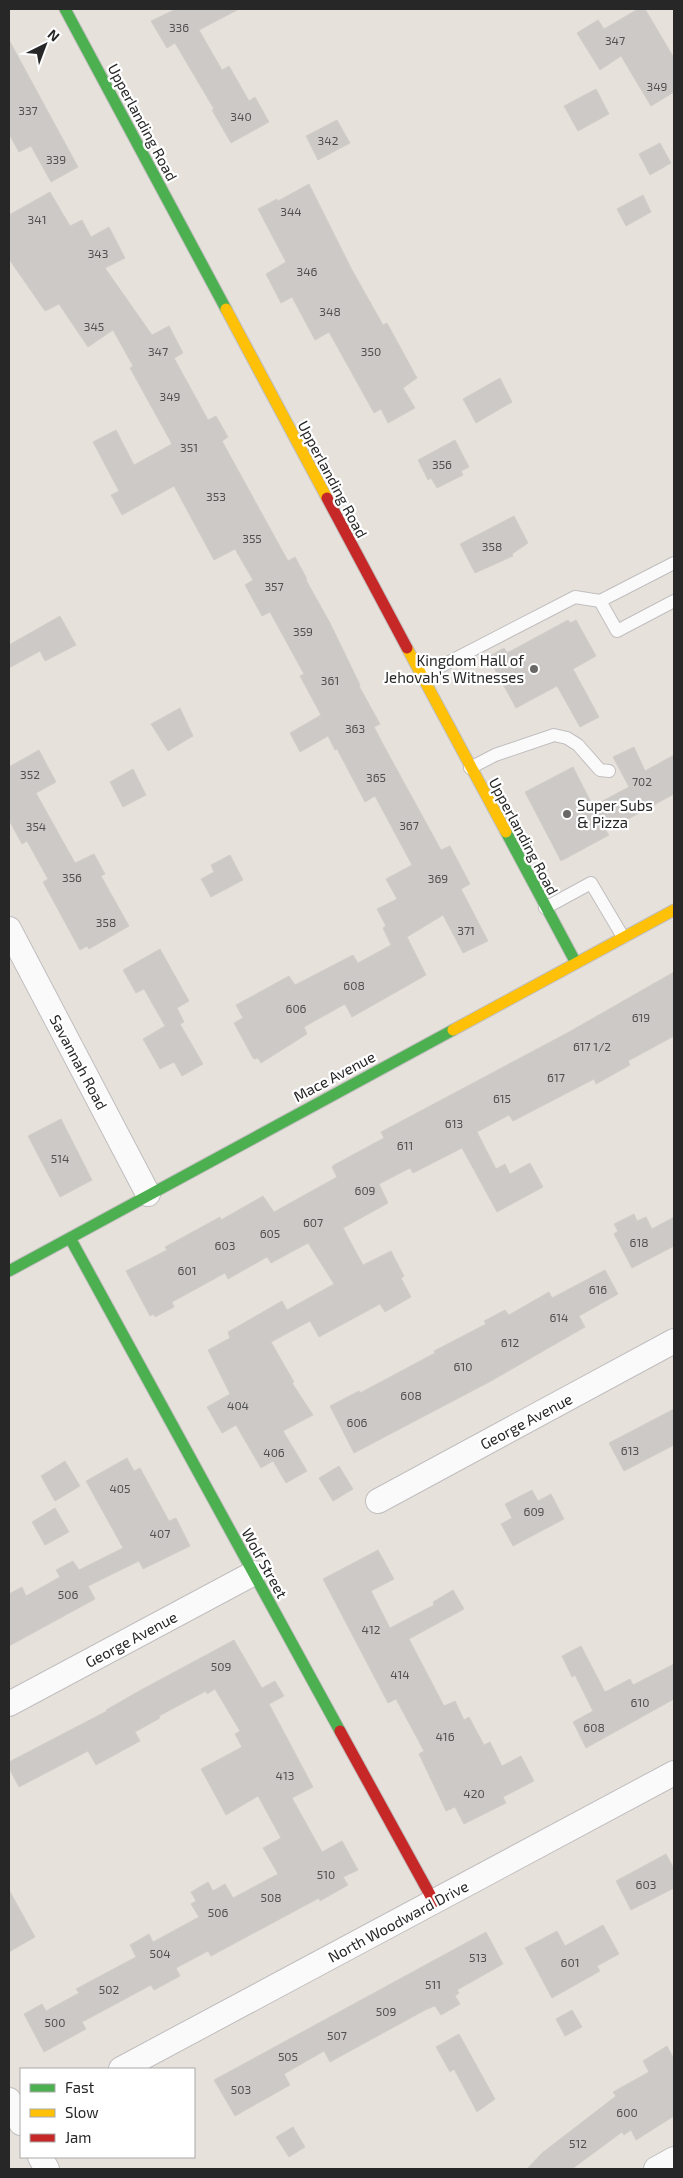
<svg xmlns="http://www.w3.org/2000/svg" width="683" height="2178" font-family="'Exo 2',sans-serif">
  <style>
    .building { fill: #cdc9c6; stroke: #d2cdc8 }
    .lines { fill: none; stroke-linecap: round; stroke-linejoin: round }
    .lane-casing { stroke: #c0bebe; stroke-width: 14 }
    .street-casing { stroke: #c0bebe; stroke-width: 26 }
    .fast-casing { stroke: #c0bebe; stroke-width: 13 }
    .slow-casing { stroke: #c0bebe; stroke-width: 13 }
    .jam-casing { stroke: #c0bebe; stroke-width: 13 }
    .lane { stroke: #fbfafa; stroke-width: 12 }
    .street { stroke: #fbfafa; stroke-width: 24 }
    .fast { stroke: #4caf50; stroke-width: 11 }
    .slow { stroke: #ffc107; stroke-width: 11 }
    .jam { stroke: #c62828; stroke-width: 11 }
    .poi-dot { fill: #6a6866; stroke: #fff; stroke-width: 2 }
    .labels { text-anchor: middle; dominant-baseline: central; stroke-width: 4.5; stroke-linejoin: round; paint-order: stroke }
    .number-label { font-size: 12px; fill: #515050 }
    .street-label { font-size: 15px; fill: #272727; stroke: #fff }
    .poi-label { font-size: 15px; fill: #272727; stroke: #fff; text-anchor: end }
  </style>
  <rect width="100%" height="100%" fill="#e7e1dc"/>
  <path class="building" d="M176,9h63l-40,21 23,40 7,-4 20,35 6,-4 14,25 -38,21 -19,-33 2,-1 -39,-66 -8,5 -16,-27z
    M638,9h7l29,49v34l-23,14 -30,-50 -21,14 -23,-37 21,-13 6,9z
    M9,40l69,127 -27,15 -20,-36 -12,6 -10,-18z
    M596,89l13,25 -31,17 -14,-25z
    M337,120l13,23 -32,17 -12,-24z
    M660,143l11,20 -21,12 -11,-21z
    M309,184l43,86 31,55 4,-2 30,55 -14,10 12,20 -27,15 -7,-14 -7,4 -45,-81 -14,8 -23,-43 -11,6 -15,-29 20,-12 -28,-53 19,-10 1,2z
    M50,192l20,34 12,-6 9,17 18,-10 16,31 -20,10 47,67 17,-9 14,27 -9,5 34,62 8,-4 12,21 -6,4 66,120 7,-4 12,22 -1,1 24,43 30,62 -1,1 21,38 -6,3 10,19 57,104 9,-4 20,38 -9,5 27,52 -25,12 -20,-38 -36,22 19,38 -74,42 -7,-13 -41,23 3,7 -46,29 -3,-5 -3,1 -2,-1 -19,-35 9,-5 -7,-13 53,-29 6,9 58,-30 5,8 33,-18 -8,-17 3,-2 -9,-17 20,-10 -11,-20 26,-14 -37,-69 -10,6 -28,-53 -2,1 -7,-14 -28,16 -10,-19 31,-18 -21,-39 4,-2 -34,-62 -8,4 -17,-31 8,-5 -18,-31 -21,11 -40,-74 -52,29 -11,-20 8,-4 -26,-49 23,-12 18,35 38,-21 -42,-76 3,-2 -20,-36 -25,17 -29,-43 -14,7 -36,-52v-44z
    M643,195l8,17 -25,14 -9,-17z
    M500,378l12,24 -36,21 -13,-24z
    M455,440l14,27 -8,4 2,4 -26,13 -6,-10 -3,2 -10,-20z
    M514,516l14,27 -16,11 1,2 -38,17 -15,-29z
    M60,616l16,29 -31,16 -5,-10 -31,17v-23z
    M568,620l2,3 6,-3 20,36 -23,13 26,48 -19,10 -23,-41 -41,22 -28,-51 16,-9 3,5z
    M180,708l13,28 -25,15 -17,-27z
    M634,747l11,24 29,-16v39l-68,37 3,4 -48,26 -36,-69 48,-25 20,39 36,-19 -16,-30z
    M39,750l17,32 -20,11 39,70 19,-9 11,20 -4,2 28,50 -40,23 -2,-3 -7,4 -37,-68 5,-3 -21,-38 -5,3 -13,-24v-53z
    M133,769l13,26 -23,12 -13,-25z
    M230,855l13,25 -32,17 -10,-18 13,-7 -3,-7z
    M160,949l29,52 -12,7 7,14 -4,2 23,40 -21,12 -8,-14 -14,7 -17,-30 22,-13 -21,-37 -8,4 -13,-23z
    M674,972v64l-46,25 2,4 -34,19 -2,-5 -81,42 -4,-6 -32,17 19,37 9,-5 5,10 20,-11 13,24 -46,25 -35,-64 -49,25 -3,-5 -31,16 9,19 -45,25 20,37 28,-14 13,25 -3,2 10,19 -26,15 -5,-8 -61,33 -9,-16 -39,21 23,40 -2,1 21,32 -30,16 24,40 -21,12 -13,-22 -12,7 -25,-43 -14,8 -15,-26 23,-13 -22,-44 22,-12 -2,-6 54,-31 5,9 47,-26 -26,-41 -37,20 -4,-6 -39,22 -3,-6 -53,29 2,5 -19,10 -1,-3 -4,2 -24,-45 41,-21 -2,-3 55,-30 1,3 42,-24 11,16 63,-35 -5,-10 2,-2 50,-27 -3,-6 188,-100z
    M61,1119l31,61 -32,17 -32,-61z
    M634,1214l3,7 9,-4 6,12 22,-12v29l-42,22 -18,-34 4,-3 -4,-7z
    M605,1270l13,24 -39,22 6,11 -94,54 -137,72 -24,-47 29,-15 1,2 75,-40 -1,-2 52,-27 -2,-3 21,-11 4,5 40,-23 3,6z
    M674,1409v36l-50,26 -15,-28z
    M127,1458l7,13 6,-3 29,53 7,-3 14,28 -47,23 -4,-8 -51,25 7,13 -86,47v-52l13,-7 4,9 34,-19 -4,-7 17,-9 6,9 44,-22 -37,-67z
    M65,1461l15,25 -25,15 -14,-25z
    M339,1466l14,23 -20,12 -14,-23z
    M532,1490l6,11 13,-7 13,25 -51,27 -12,-22 11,-6 -7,-14z
    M55,1508l14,24 -24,13 -13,-23z
    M378,1550l16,29 -23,12 19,37 44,-23 -1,-3 20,-12 11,19 -55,30 35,67 11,-5 9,19 5,-3 15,28 6,-3 12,24 19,-10 13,25 -31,16 3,6 -42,21 -9,-17 -9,4 -27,-57 5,-3 -28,-52 -8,4 -65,-124z
    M234,1640l28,48 13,-7 9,15 -15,8 44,83 -21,11 30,54 20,-11 16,29 -15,7 5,8 -28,16 -1,-3 -108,58 -3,-5 -32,17 4,8 -26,14 -3,-5 -69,37 4,7 -42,23 -20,-38 18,-10 4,7 33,-18 -3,-4 60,-32 -6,-12 19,-11 4,8 46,-25 -8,-13 5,-3 -5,-9 17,-10 5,9 12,-7 8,14 45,-24 -15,-26 18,-10 -23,-42 -32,19 -25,-46 41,-22 -7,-13 5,-3 -25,-42 -8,5 -1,-3 -47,25 1,2 -25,14 5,9 -44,24 -8,-14 -69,36 -10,-19v-6l98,-51 -1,-1 35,-20z
    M581,1646l24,46 25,-13 3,6 41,-21v35l-88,49 -13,-26 20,-11 -18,-36 -3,2 -10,-21z
    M666,1854l8,15v19l-43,22 -15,-29z
    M9,1890l26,47 -26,15z
    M603,1925l16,29 -22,12 3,5 -48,27 -27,-50 32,-17 8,15z
    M486,1932l17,32 -46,26 2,3 -4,3 5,8 -19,11 -6,-9 -8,3 -97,53 -6,-11 -40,23 6,11 -55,31 -21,-36z
    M572,2010l10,17 -17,9 -9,-17z
    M459,2034l36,65 -18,13 -23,-43 -4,3 -14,-25z
    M667,2046l7,13v57l-38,24 -5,-10 -7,5 -2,-3 -50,37h-45l15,-16 74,-57 -3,-4 36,-20 -6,-11z
    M293,2127l12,20 -16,10 -13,-20z"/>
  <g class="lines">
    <g class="lane-casing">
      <path id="lane" d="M600,601l17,30 57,-30
        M422,676l153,-79 25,4 74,-38
        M470,768l25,-13 59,-20 13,3 11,7 22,25 9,1
        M545,908l46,-25 32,54"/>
    </g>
    <g class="street-casing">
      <path id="street" d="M9,929l139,265
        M378,1501l296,-160
        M9,1704l245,-131
        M121,2069l553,-296
        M9,2100l12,23
        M40,2157l7,12
        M656,2169l18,-10"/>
    </g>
    <g class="fast-casing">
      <path id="fast" d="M65,9l161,300
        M506,832l70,131
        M70,1238l270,493
        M9,1271l444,-241"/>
    </g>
    <g class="slow-casing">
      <path id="slow" d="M226,309l101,189
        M407,648l99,184
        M453,1030l221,-120"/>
    </g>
    <g class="jam-casing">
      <path id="jam" d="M327,498l80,150
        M340,1731l94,171"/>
    </g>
    <use href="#lane" class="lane"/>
    <use href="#street" class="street"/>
    <use href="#fast" class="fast"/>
    <use href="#slow" class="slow"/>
    <use href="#jam" class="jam"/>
  </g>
  <g class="poi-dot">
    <circle cx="534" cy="669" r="5"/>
    <circle cx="567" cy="814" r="5"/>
  </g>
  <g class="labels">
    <g class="number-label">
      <text x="179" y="27">336</text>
      <text x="615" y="40">347</text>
      <text x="657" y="86">349</text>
      <text x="28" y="110">337</text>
      <text x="241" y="116">340</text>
      <text x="328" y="140">342</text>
      <text x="56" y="159">339</text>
      <text x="291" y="211">344</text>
      <text x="37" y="219">341</text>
      <text x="98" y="253">343</text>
      <text x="307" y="271">346</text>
      <text x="330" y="311">348</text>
      <text x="94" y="326">345</text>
      <text x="158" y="351">347</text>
      <text x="371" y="351">350</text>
      <text x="170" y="396">349</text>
      <text x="189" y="447">351</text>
      <text x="442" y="464">356</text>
      <text x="216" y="496">353</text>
      <text x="252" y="538">355</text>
      <text x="492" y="546">358</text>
      <text x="274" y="586">357</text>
      <text x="303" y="631">359</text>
      <text x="330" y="680">361</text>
      <text x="355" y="728">363</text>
      <text x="30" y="774">352</text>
      <text x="376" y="777">365</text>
      <text x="642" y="781">702</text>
      <text x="409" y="825">367</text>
      <text x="36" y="826">354</text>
      <text x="72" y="877">356</text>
      <text x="438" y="878">369</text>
      <text x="106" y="922">358</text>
      <text x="466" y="930">371</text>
      <text x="354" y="985">608</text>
      <text x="296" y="1008">606</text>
      <text x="641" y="1017">619</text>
      <text x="592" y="1046">617 1/2</text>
      <text x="556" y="1077">617</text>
      <text x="502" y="1098">615</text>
      <text x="454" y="1123">613</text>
      <text x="405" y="1145">611</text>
      <text x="60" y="1158">514</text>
      <text x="365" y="1190">609</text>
      <text x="313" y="1222">607</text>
      <text x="270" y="1233">605</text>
      <text x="639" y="1242">618</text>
      <text x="225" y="1245">603</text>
      <text x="187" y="1270">601</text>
      <text x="598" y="1289">616</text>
      <text x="559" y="1317">614</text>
      <text x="510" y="1342">612</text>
      <text x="463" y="1366">610</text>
      <text x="411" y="1395">608</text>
      <text x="238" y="1405">404</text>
      <text x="357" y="1422">606</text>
      <text x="630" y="1450">613</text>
      <text x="274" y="1452">406</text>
      <text x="120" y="1488">405</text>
      <text x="534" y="1511">609</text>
      <text x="160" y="1533">407</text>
      <text x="68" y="1594">506</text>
      <text x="371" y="1629">412</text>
      <text x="221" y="1666">509</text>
      <text x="400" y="1674">414</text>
      <text x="640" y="1702">610</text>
      <text x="594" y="1727">608</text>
      <text x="445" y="1736">416</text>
      <text x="285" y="1775">413</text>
      <text x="474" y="1793">420</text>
      <text x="326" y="1874">510</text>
      <text x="646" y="1884">603</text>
      <text x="271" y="1897">508</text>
      <text x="218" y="1912">506</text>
      <text x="160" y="1953">504</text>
      <text x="478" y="1957">513</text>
      <text x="570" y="1962">601</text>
      <text x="433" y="1984">511</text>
      <text x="109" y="1989">502</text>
      <text x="386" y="2011">509</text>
      <text x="55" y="2022">500</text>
      <text x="337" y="2035">507</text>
      <text x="288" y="2056">505</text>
      <text x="241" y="2089">503</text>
      <text x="627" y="2112">600</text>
      <text x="578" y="2143">512</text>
    </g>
    <g class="street-label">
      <text transform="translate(143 122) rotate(62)">Upperlanding Road</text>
      <text transform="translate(333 479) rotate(62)">Upperlanding Road</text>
      <text transform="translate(524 836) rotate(62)">Upperlanding Road</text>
      <text transform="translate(79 1062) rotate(62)">Savannah Road</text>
      <text transform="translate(334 1076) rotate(-28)">Mace Avenue</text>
      <text transform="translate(526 1421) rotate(-28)">George Avenue</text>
      <text transform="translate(265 1563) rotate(61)">Wolf Street</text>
      <text transform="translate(131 1639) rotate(-28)">George Avenue</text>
      <text transform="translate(398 1921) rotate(-28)">North Woodward Drive</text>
    </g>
    <g class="poi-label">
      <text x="524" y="660">Kingdom Hall of<tspan x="524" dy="17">Jehovah’s Witnesses</tspan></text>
      <text x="577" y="805" text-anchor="start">Super Subs<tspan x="577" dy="17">&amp; Pizza</tspan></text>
    </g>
  </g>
  <rect width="683" height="2178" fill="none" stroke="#272727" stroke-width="20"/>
  <rect x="20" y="2068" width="175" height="90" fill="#ffffff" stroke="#a9a9a9"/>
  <rect x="30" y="2084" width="25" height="8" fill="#4caf50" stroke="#a9a9a9"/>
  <text x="65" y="2093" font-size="15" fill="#272727">Fast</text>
  <rect x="30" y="2109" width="25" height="8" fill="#ffc107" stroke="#a9a9a9"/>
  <text x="65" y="2118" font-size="15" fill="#272727">Slow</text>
  <rect x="30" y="2134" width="25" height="8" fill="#c62828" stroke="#a9a9a9"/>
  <text x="65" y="2143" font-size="15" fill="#272727">Jam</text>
  <g transform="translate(45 45) rotate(42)" stroke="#ffffff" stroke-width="4" paint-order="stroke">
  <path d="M0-4L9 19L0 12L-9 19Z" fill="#272727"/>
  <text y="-8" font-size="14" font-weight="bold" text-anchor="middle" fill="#272727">N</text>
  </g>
</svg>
